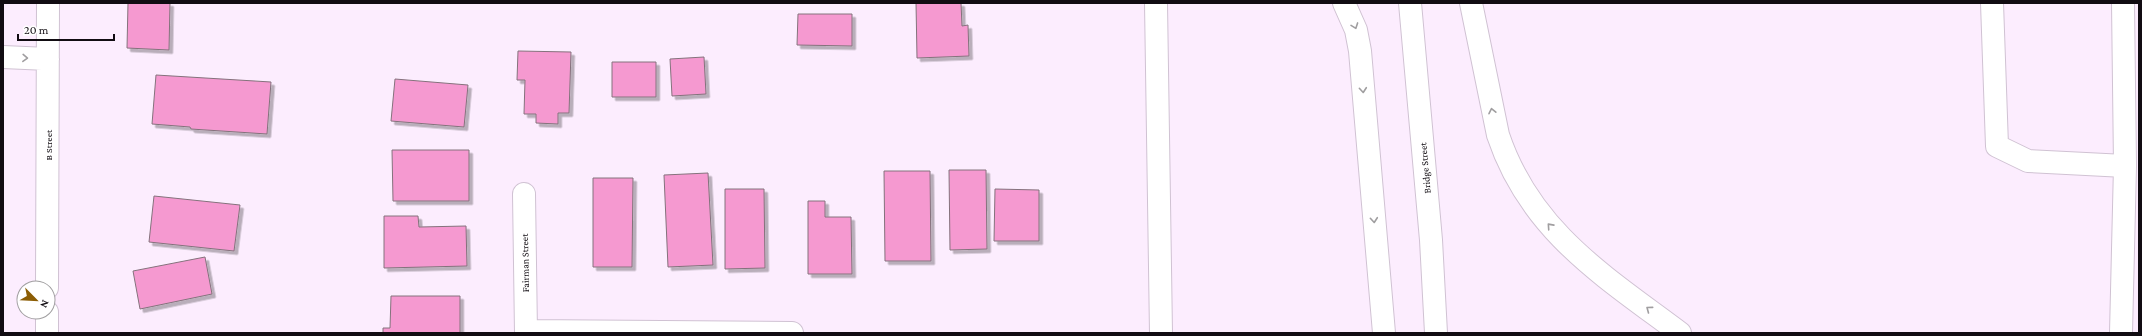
<svg xmlns="http://www.w3.org/2000/svg" width="2142" height="336" font-family="'Crimson Pro',serif">
  <style>
    .building { fill: #f599d0; stroke: #84727c; filter: url(#shadow) }
    .lines { fill: none; stroke-linecap: round; stroke-linejoin: round }
    .minor-casing { stroke: #d0c2d3; stroke-width: 24 }
    .major-casing { stroke: #d0c2d3; stroke-width: 24 }
    .minor { stroke: #fff; stroke-width: 22 }
    .major { stroke: #fff; stroke-width: 22 }
    .oneway { stroke: #a09ea0 }
    .labels { text-anchor: middle; dominant-baseline: central; stroke-width: 3.5; stroke-linejoin: round; paint-order: stroke }
    .street-label { font-size: 10px; fill: #110c12; stroke: #fff }
  </style>
  <defs>
    <filter id="shadow"><feDropShadow dx="3.5" dy="3.5" stdDeviation="0" flood-color="#0004"/></filter>
  </defs>
  <rect width="100%" height="100%" fill="#fcedfe"/>
  <path class="building" d="M128,3h42l-1,47 -42,-2z
    M916,3h45l1,23 6,-1 1,31 -52,2z
    M798,14h54v32l-55,-1z
    M518,51l53,1 -2,61h-11v11l-22,-1v-9h-12l1,-34h-8z
    M704,57l2,37 -34,2 -2,-37z
    M612,62h44v35h-44z
    M156,75l115,7 -4,52 -76,-5 -1,-2 -38,-3z
    M395,79l73,6 -4,42 -73,-6z
    M392,150h77v51h-76z
    M949,170h37l1,79 -37,1z
    M884,171h46l1,90h-46z
    M708,173l5,92 -45,2 -4,-92z
    M593,178h40l-1,89h-39z
    M725,189h39l1,79 -40,1z
    M995,189l44,1v51h-45z
    M154,196l86,9 -6,46 -85,-9z
    M808,201h17v16h26l1,57h-44z
    M384,216h34l1,11 47,-1 1,40 -83,2z
    M205,257l7,37 -72,15 -7,-38z
    M391,296h69v37h-77v-5h7z"/>
  <g class="lines">
    <g class="minor-casing">
      <path id="minor" d="M1992,3l5,143 31,15 97,5
        M3,57l45,2
        M524,194l2,139
        M47,288l1,-285
        M526,331l266,2
        M47,333v-21
        M2121,333l4,-167 -2,-163"/>
    </g>
    <g class="major-casing">
      <path id="major" d="M1156,3l5,330
        M1344,3l12,27 4,21 24,282
        M1410,3l21,237 5,93
        M1471,3l27,132c32,96 106,141 182,198"/>
    </g>
    <use href="#minor" class="minor"/>
    <use href="#major" class="major"/>
  </g>
  <defs><path id="oneway-chevron" d="M-2-3.5L2.5 0L-2 3.5" fill="none" stroke-width="1.6" stroke-linecap="round" stroke-linejoin="round"/></defs>
  <g class="oneway">
    <use href="#oneway-chevron" transform="translate(1355 26) rotate(70)"/>
    <use href="#oneway-chevron" transform="translate(25 58) rotate(2)"/>
    <use href="#oneway-chevron" transform="translate(1363 90) rotate(85)"/>
    <use href="#oneway-chevron" transform="translate(1492 111) rotate(-102)"/>
    <use href="#oneway-chevron" transform="translate(1374 220) rotate(85)"/>
    <use href="#oneway-chevron" transform="translate(1550 226) rotate(-132)"/>
    <use href="#oneway-chevron" transform="translate(1649 309) rotate(-143)"/>
  </g>
  <g class="labels">
    <g class="street-label">
      <text transform="translate(48 145) rotate(-90)">B Street</text>
      <text transform="translate(1425 168) rotate(-95)">Bridge Street</text>
      <text transform="translate(525 263) rotate(-91)">Fairman Street</text>
    </g>
  </g>
  <rect width="2142" height="336" fill="none" stroke="#110c12" stroke-width="8"/>
  <g transform="translate(36 300) rotate(114)"><circle r="19" fill="#ffffff" stroke="#a09ea0"/>
  <path d="M0-3L7 15L0 10L-7 15Z" fill="#8c5d04"/>
  <text y="-6" font-size="11" font-weight="bold" text-anchor="middle" fill="#110c12">N</text>
  </g>
  <path d="M18 34v6h96v-6" fill="none" stroke="#110c12" stroke-width="2"/>
  <text x="24" y="34" font-size="12" fill="#110c12" stroke="#ffffff" stroke-width="3" paint-order="stroke">20 m</text>
</svg>
